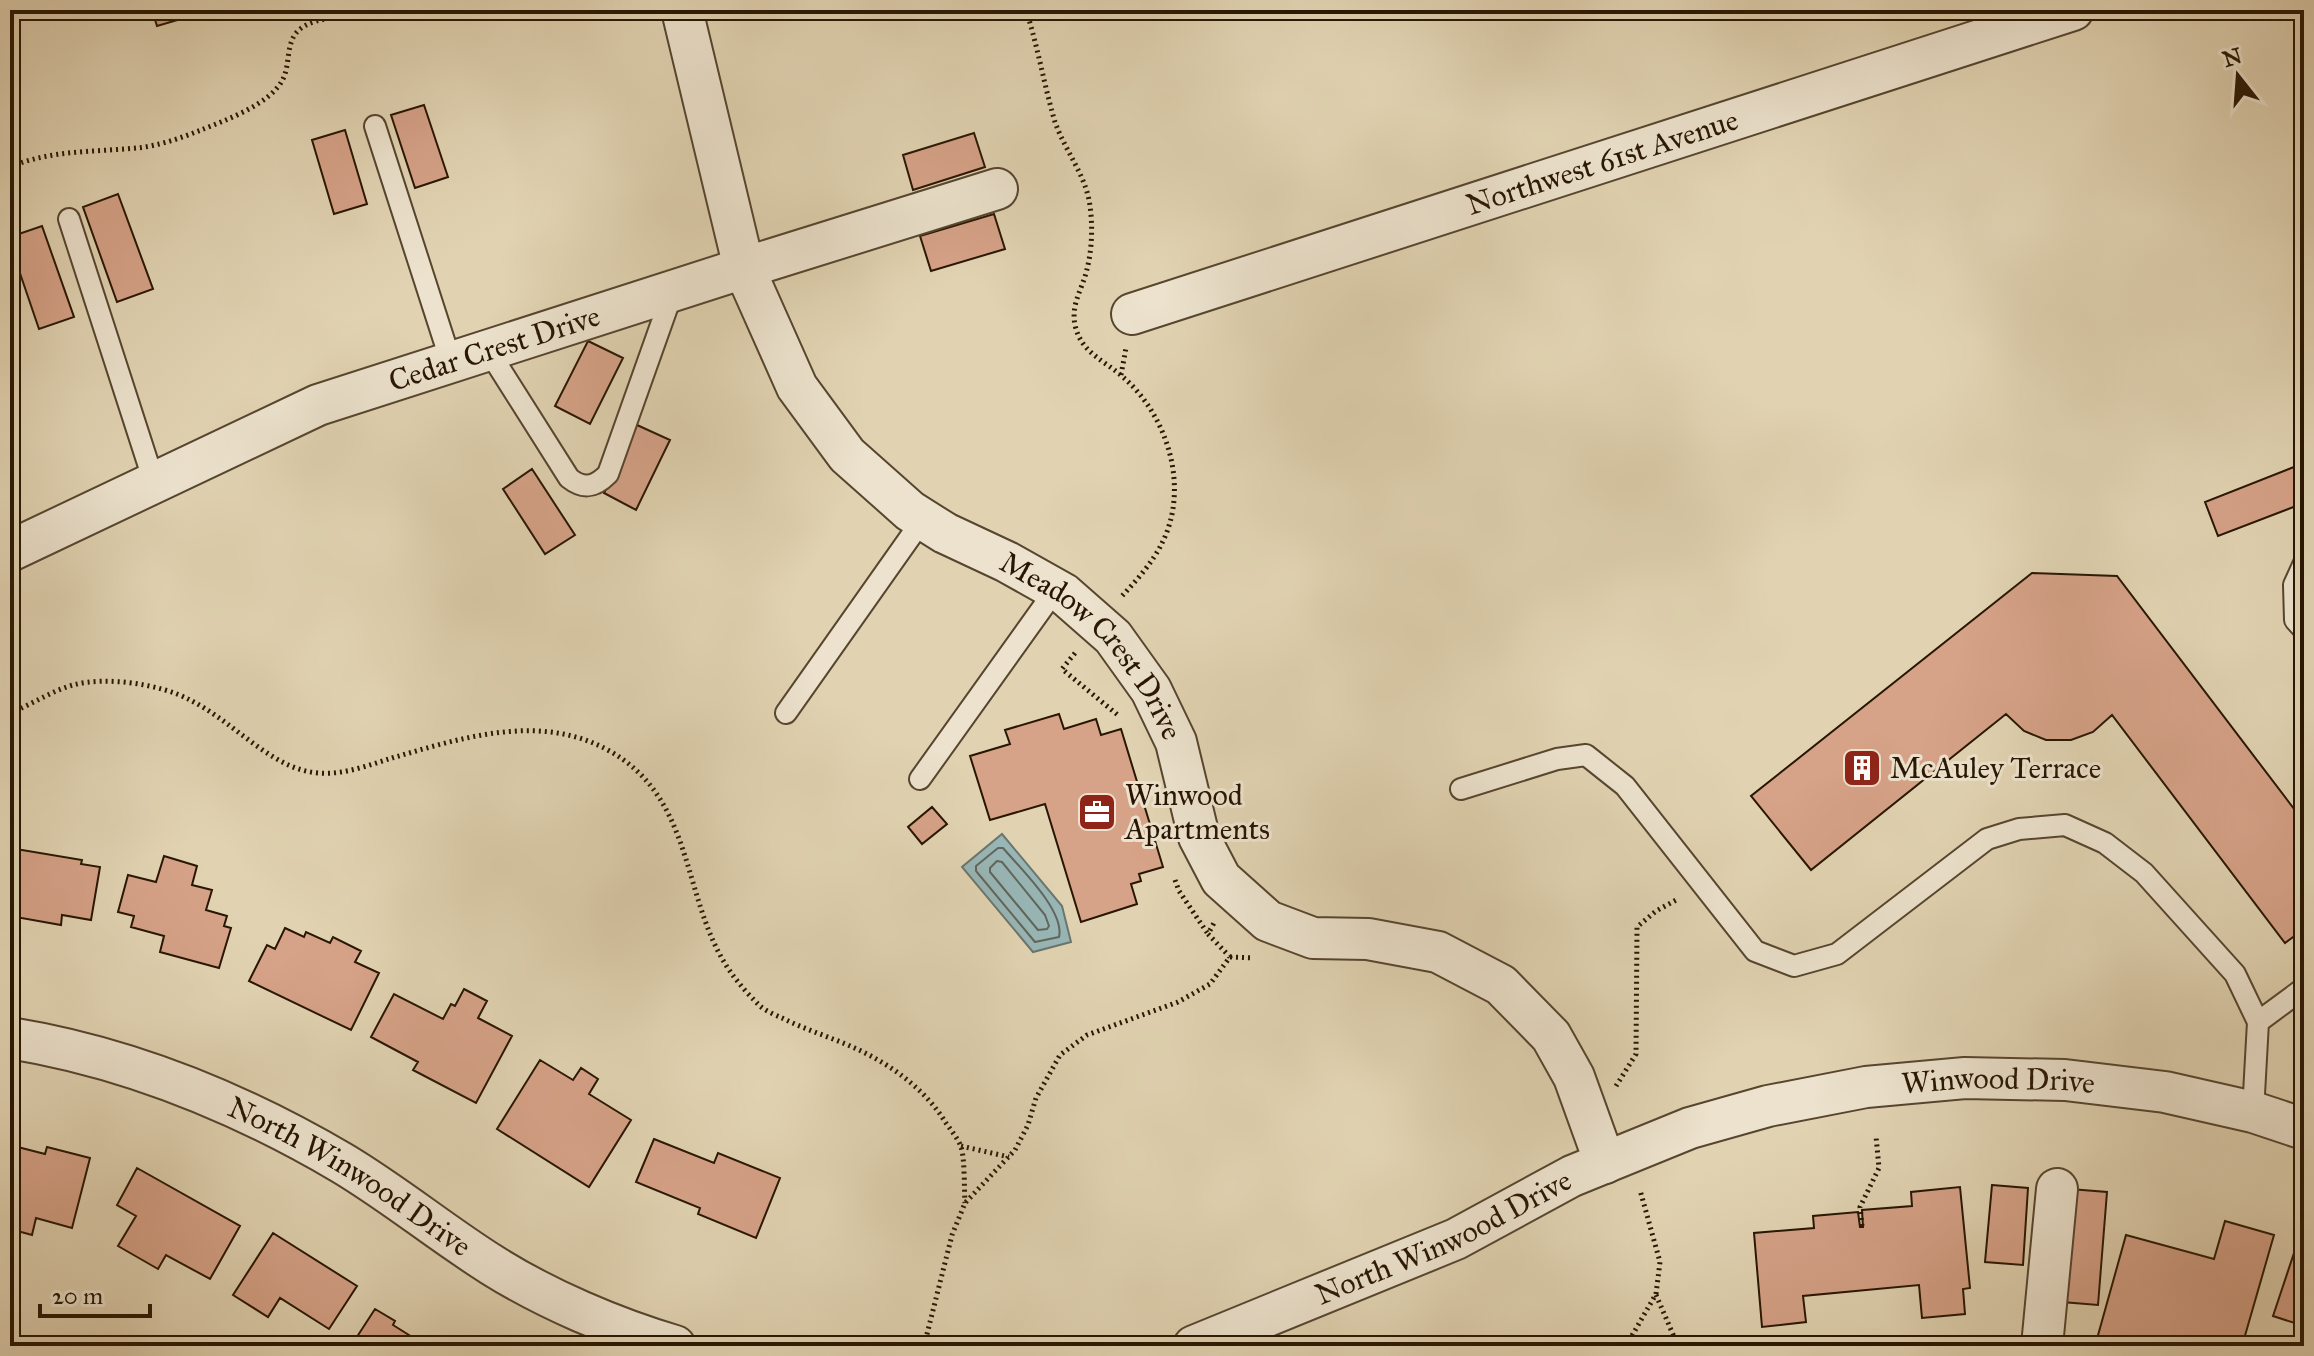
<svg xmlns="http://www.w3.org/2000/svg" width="2314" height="1356" font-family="'IM FELL Great Primer',serif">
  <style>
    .water { fill: #98b6b6; stroke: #6b766e; stroke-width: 2 }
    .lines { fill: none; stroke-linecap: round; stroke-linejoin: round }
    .shore { stroke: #60665c; stroke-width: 2 }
    .building { fill: #d6a288; stroke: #281603; stroke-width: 2 }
    .lane-casing { stroke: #56452f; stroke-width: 24 }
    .street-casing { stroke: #56452f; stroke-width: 44 }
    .path { stroke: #281603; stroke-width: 5; stroke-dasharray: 2 4; stroke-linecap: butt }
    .lane { stroke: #ece2cd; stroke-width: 20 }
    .street { stroke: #ece2cd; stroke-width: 40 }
    .labels { text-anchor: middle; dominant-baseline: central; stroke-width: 6; stroke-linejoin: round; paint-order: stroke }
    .street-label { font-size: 30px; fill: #281603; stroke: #ece2cd }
    .poi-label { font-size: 30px; fill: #281603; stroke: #ece2cd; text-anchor: start }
  </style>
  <rect width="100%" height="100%" fill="#e1d3b2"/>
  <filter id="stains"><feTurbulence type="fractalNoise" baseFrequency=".0025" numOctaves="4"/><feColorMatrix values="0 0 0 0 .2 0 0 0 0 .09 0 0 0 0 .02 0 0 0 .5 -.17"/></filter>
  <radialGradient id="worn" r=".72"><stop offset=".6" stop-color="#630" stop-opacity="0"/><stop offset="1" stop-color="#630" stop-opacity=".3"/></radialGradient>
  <path class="water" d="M1002,834l60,72 9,36 -38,10 -71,-85z"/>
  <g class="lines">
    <path class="shore" d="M998,848h5c17,20 62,63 56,89l-24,5 -59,-71v-5z
      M997,861l5,1 43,53 4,11 -2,3 -9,1 -48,-58v-4z"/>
  </g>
  <path class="building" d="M152,10h37l2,6 -34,10z
    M424,105l24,72 -33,11 -24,-73z
    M345,130l22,74 -33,10 -22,-74z
    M974,133l11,34 -72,23 -10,-35z
    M118,194l35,95 -36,13 -34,-95z
    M994,214l11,35 -74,22 -11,-35z
    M42,226l32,91 -35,12 -29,-85v-7z
    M588,341l35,17 -33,66 -35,-18z
    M637,425l33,15 -34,70 -32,-17z
    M2304,463v40l-86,33 -13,-34z
    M532,469l43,66 -30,19 -42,-65z
    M2032,573l85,3 187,246v107l-19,14 -173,-228 -19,17 -22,8h-25l-22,-9 -18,-17 -195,156 -60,-74z
    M1059,714l5,15 32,-10 5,16 20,-6 42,138 -24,7 2,7 -10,3 6,20 -56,18 -36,-118 -55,16 -20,-64 40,-12 -5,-14z
    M932,807l15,17 -25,20 -14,-17z
    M10,848l72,12 -1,4 19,3 -9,53 -29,-5 -1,10 -51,-9z
    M164,856l33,10 -5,19 20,5 -6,20 21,6 -3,10 7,2 -12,40 -59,-16 4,-16 -33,-9 3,-11 -16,-4 10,-37 28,7z
    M285,928l19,9 2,-5 24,11 3,-6 28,14 -6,11 24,11 -28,57 -102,-49 18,-36 8,4z
    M464,989l23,12 -9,17 34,18 -36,67 -63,-33 5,-8 -47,-25 23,-43 49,25 8,-15 4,2z
    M540,1060l33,20 8,-12 17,11 -9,15 42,26 -42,67 -92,-58z
    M654,1139l60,24 4,-10 62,25 -24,60 -58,-24 2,-6 -64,-26z
    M10,1145l35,9 2,-7 43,11 -18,70 -36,-10 -4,17 -22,-6z
    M137,1168l103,58 -30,53 -44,-24 -8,14 -40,-23 18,-30 -19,-11z
    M1992,1185l36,3 -5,77 -38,-3z
    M1960,1187l10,101 -7,1 2,25 -43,4 -3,-33 -116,11 3,26 -44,5 -8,-94 60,-5 -1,-12 45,-4 2,15h3l-1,-17 50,-4 -1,-14z
    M2070,1189l37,3 -9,113 -36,-3z
    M2225,1221l49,14 -32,111h-147l31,-111 88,24z
    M273,1233l84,53 -28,43 -49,-31 -12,19 -35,-22z
    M2298,1241l6,2v83l-31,-10z
    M375,1309l20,12 -2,4 32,20 3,-5 9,6h-86z"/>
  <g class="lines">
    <g class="lane-casing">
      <path id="lane" d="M375,126l76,236
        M69,219l85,263
        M488,350l81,128c15,12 26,9 39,-4l65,-183
        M2304,563l-10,22 1,35 9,10
        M786,713l137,-194
        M920,779l136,-190
        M1461,789l96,-30 29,-4 39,31 130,165 39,15 43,-12 150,-115 32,-10 46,-4 40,18 39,30 91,101 23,48 -5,90
        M2258,1022l46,-34"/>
    </g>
    <g class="street-casing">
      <g id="street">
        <path id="s1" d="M682,10l62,258 53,119 50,68 63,56 35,22 62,29 57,32 49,43 38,53 25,52 23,95 22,42 47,42 45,17 55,1 70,13 63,33 50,51 23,41 31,86"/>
        <path id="s2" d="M1132,314l941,-304"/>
        <path id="s3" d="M10,551l308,-146 426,-137 253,-79"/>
        <path id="s4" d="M10,1038c117,19 230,65 332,125 52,31 99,70 150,102 54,34 122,63 183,81"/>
        <path id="s5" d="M1194,1346l262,-107 116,-63 118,-48 78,-22 98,-19 99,-9 100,2 100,12 88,20 51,17"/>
        <path d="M2042,1346l15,-157"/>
      </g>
    </g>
    <path class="path" d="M1026,10c12,37 18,75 29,112 10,29 31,53 35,84 3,21 2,46 -4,67 -5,18 -15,32 -11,52 6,28 29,35 48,52 45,39 67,111 39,166 -9,19 -26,38 -40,53
      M10,167c40,-17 84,-15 127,-19 21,-2 44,-10 64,-18 25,-10 70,-26 82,-51 7,-14 3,-35 14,-47 19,-21 70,-13 95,-16 6,-1 12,-4 18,-6
      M1121,375l5,-27
      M1075,653l-13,16 57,47
      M10,713c21,-8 41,-22 63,-28 32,-9 88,-1 117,15 18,9 35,22 52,35 23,17 47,36 77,38 25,2 50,-8 73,-15 69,-20 146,-45 214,-9 96,51 72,162 133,234 6,8 14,16 21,23 6,5 15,9 22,12 28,14 59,22 87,37 29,15 58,38 75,65 5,8 14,18 17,27 4,12 3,41 4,56
      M1175,880l4,11 29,43
      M1230,957l23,1
      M1616,1086l20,-32 1,-127 19,-16 22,-12
      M961,1146l48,11
      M1862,1226l-2,-19 19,-39 -3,-32
      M1656,1295l22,51
      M924,1346l28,-111 13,-32 50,-53 13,-25 8,-27 24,-43 27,-20 91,-33 32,-18 20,-27 -22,-23 7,-13
      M1626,1346l30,-52 4,-32 -20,-72"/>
    <use href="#lane" class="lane"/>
    <use href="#street" class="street"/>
  </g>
  <defs>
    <g id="building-square" transform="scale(2)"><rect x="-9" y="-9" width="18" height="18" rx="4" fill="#8f2418" stroke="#ece2cd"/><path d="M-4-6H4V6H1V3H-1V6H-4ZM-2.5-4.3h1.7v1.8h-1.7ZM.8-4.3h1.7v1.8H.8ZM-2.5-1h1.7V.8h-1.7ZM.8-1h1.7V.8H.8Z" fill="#fff"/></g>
    <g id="office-square" transform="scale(2)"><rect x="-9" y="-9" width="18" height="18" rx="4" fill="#8f2418" stroke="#ece2cd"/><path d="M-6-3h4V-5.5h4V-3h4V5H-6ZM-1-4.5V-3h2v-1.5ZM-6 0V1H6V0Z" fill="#fff"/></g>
  </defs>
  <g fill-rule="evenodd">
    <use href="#building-square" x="1862" y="768"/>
    <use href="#office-square" x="1097" y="812"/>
  </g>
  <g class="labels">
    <g class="street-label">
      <text stroke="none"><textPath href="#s2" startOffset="494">Northwest 61st Avenue</textPath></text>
      <text stroke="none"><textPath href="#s3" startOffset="526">Cedar Crest Drive</textPath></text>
      <text stroke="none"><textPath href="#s1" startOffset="796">Meadow Crest Drive</textPath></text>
      <text stroke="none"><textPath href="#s5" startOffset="856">Winwood Drive</textPath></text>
      <text stroke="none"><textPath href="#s4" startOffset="370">North Winwood Drive</textPath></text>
      <text stroke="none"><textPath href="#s5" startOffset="272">North Winwood Drive</textPath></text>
    </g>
    <g class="poi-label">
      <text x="1890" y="768">McAuley Terrace</text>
      <text x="1125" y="795">Winwood<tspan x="1125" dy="34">Apartments</tspan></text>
    </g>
  </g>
  <rect width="2314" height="1356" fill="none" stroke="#e1d3b2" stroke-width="40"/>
  <rect x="12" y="12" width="2290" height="1332" fill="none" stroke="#281603" stroke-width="4"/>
  <rect x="20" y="20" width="2274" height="1316" fill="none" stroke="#281603" stroke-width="2"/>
  <g transform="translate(2238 76) rotate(343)" stroke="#ece2cd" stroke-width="6" paint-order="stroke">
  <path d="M0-6L14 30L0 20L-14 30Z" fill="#281603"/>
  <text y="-12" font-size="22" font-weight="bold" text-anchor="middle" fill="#281603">N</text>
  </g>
  <path d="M40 1304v12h110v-12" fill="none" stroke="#281603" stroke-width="4"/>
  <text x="52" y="1304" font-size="24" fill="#281603" stroke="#ece2cd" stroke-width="6" paint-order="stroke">20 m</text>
  <rect width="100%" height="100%" filter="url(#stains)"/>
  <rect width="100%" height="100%" fill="url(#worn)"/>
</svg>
